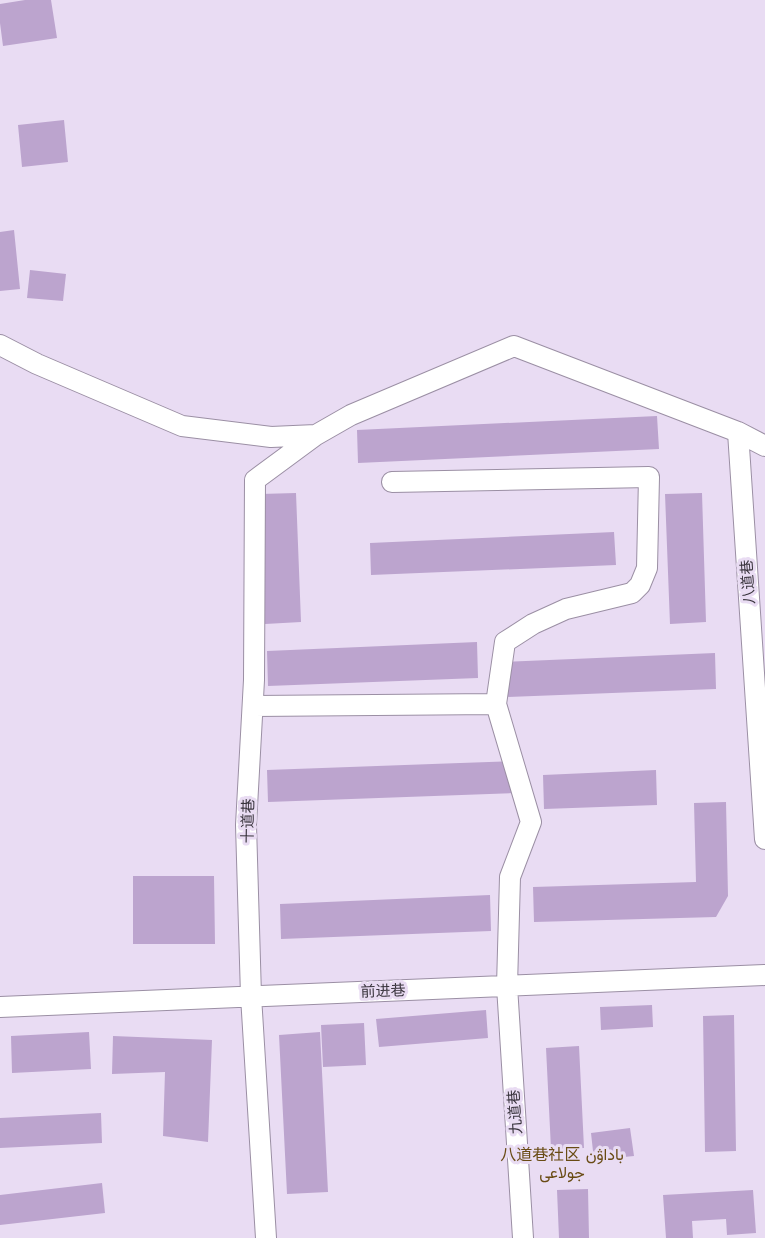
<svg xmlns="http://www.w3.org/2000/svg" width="765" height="1238" viewBox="0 0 765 1238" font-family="'Work Sans',Vazirmatn,'Noto Sans SC',sans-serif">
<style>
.building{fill:#bca4ce}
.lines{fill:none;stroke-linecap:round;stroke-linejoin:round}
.minor-casing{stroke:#9b8fa4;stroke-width:22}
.minor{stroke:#fff;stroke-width:20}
.labels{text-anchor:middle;stroke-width:6;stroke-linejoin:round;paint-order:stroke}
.street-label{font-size:15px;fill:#38333c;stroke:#e9dcf3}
.neighbourhood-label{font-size:16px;fill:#694b14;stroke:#e9dcf3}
</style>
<rect width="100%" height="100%" fill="#e9dcf3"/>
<path class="building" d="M25 0H51L57 38 3 46 0 23V4Z
M64 120 68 162 22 167 18 125Z
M14 230 20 289 0 291V232Z
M30 270 66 274 63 301 27 298Z
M657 416 659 449 358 463 357 430Z
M296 493 301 622 265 624 260 494Z
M702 493 706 622 670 624 665 494Z
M614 532 616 565 371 575 370 543Z
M477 642 478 678 268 686 267 651Z
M715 653 716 689 506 697 504 662Z
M515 761 516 793 268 802 267 770Z
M656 770 657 805 544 809 543 775Z
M726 802 728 896 716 917 534 922 533 887 696 882 694 803Z
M133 876H214L215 944H133Z
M490 895 491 931 281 939 280 904Z
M652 1005 653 1027 601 1030 600 1007Z
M486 1010 488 1038 379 1047 376 1019Z
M734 1015 736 1151 705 1152 703 1016Z
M364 1023 366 1065 323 1067 321 1025Z
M89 1032 91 1069 12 1073 11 1036Z
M320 1032 328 1192 287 1194 279 1035Z
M113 1036 212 1040 208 1142 163 1136 165 1072 112 1074Z
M579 1046 584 1148 551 1149 546 1048Z
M101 1113 102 1143 0 1148V1118Z
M630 1128 634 1156 594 1160 591 1133Z
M102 1183 105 1213 0 1225V1195Z
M588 1189 589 1238H559L557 1190Z
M753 1190 756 1233 727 1235 726 1219 692 1221 693 1238H666L663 1195Z"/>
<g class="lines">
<defs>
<path id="minor" d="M0 345 37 364 182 426 271 437 316 435 351 415 514 346 738 432 765 446
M738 432 765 839
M392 482 649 477 647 568 640 585 632 593 566 609 533 624 505 642 496 704 531 822 510 877 507 986 523 1238
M253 706 496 704
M0 1007 765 975
M266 1238 251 996 246 825 254 680 255 480 316 435"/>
</defs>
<use href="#minor" class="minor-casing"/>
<use href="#minor" class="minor"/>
</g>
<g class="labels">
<g class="street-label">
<text transform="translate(748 582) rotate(-94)" y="5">八道巷</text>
<text transform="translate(248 821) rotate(-89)" y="5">十道巷</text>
<text transform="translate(383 991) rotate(-2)" y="5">前进巷</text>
<text transform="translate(515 1112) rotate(-94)" y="5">九道巷</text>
</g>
<g class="neighbourhood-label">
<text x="562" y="1160">八道巷社区 باداۋن<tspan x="562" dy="18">جولاعى</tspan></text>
</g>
</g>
</svg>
